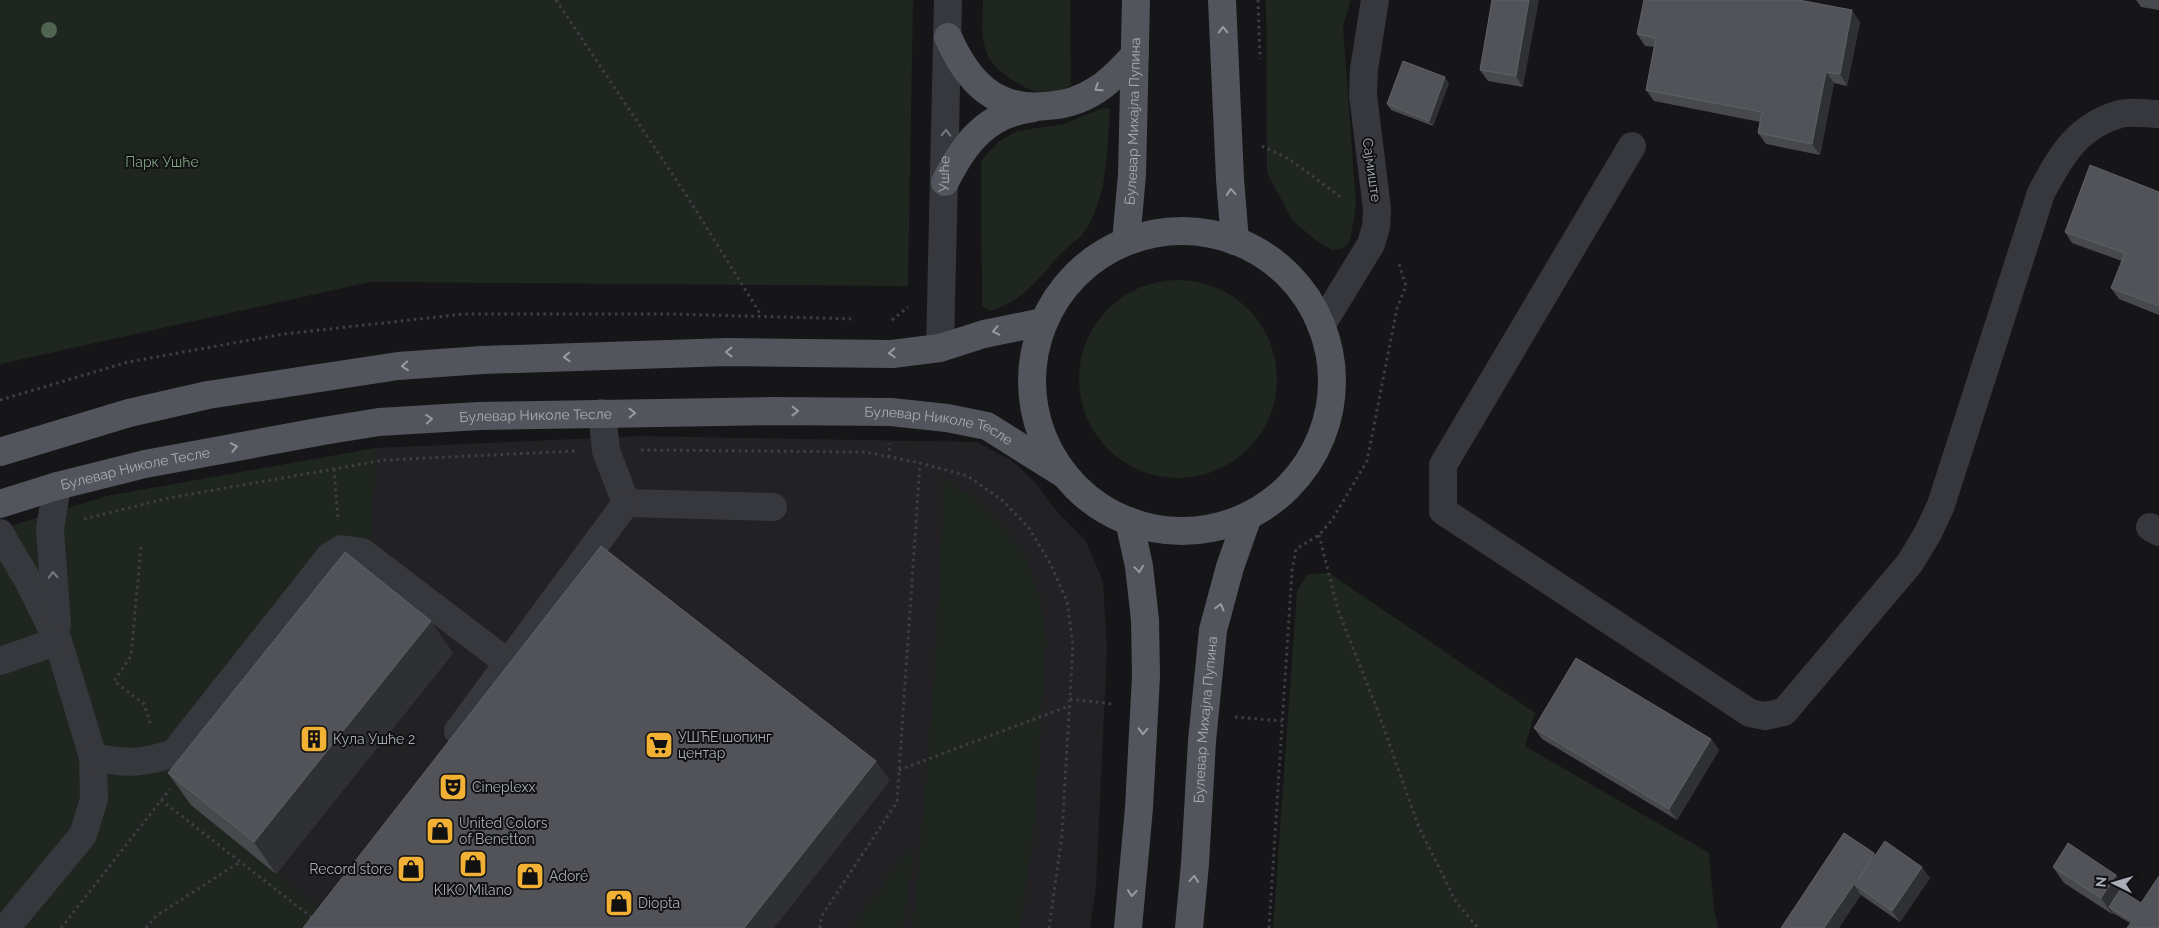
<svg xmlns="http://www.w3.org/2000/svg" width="2159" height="928" viewBox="0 0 2159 928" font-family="Raleway,sans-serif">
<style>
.built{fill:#222225}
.green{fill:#1e261f}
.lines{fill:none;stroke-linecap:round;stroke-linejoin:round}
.path{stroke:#3d3f44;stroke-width:3;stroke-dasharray:2.5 4;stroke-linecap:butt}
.minor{stroke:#37383d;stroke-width:28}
.major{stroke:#53555c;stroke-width:28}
.tree{fill:#506452}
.wall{fill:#47494d}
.shaded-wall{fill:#2f3033}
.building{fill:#525359;stroke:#5f6168}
.oneway{stroke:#979ba6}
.oneway2{stroke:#757881}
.labels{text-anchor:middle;stroke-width:4;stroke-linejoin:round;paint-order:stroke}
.street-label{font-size:14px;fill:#a8adb8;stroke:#111113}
.park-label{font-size:14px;fill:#7fa381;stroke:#111113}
.poi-label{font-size:14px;fill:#a8adb8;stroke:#111113;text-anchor:start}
</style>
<rect width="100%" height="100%" fill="#161618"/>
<path class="built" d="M642 436 977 442 1011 460 1034 481 1059 514 1086 541 1103 582 1107 649 1096 887 1090 928H0L107 496 376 448Z"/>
<path class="green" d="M0 0H913L908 286 370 282 0 364Z
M983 0H1070L1071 85C1066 88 1060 92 1054 93 1033 98 994 72 987 54 980 36 983 18 983 0Z
M1266 0H1351L1343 26 1356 206 1350 241 1344 248 1332 250 1317 241 1293 221 1267 173Z
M1103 108 1110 109C1107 149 1108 192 1087 228 1080 240 1064 248 1055 260 1038 281 1018 303 990 311L982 306 981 161 998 142 1017 131 1064 124Z
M1079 379a99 99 0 1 1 198 0a99 99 0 1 1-198 0Z
M376 448 368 584 191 805 337 923 333 928H0V529L107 496Z
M943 479 968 495 993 515 1022 551 1040 595 1046 640 1034 830 1020 928H913C926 779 941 628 943 479Z
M1329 573 1535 713 1525 746 1709 853 1714 909 1718 928H1273L1297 591 1308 574Z
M909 849 913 854 903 928H852Z"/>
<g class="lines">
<path class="path" d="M556 0 685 193 761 315
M1258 0 1260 59
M1262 146 1289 159 1342 198
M892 320 908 307
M0 400 128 362 284 334 464 314H672L855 319
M641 450 865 452 920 463 968 476 1002 500 1029 528 1051 565 1067 601 1073 645 1062 835 1049 928
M889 457 890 443
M334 469 338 518
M84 519 169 498 385 460 575 451
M1319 535 1338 610 1377 709 1418 825 1456 902 1478 928
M141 547 131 656 114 681 144 704 151 726
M1070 699 1112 704
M1235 717 1282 721
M899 770 1069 706
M161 800 315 920
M61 928 170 789
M146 928 156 916 240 862
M820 928 821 917 897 802 920 463
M1269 928 1292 571 1296 549 1319 535 1332 520 1367 461 1397 308 1406 286 1398 261"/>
<g class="minor">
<path d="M1632 146 1443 465V511L1750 713 1765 716 1784 712 1910 563 1928 533 1941 505 2041 193C2060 157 2077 126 2120 114 2132 111 2147 114 2159 114"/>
<path d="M1321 326 1371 244 1376 227 1377 209 1363 95 1364 69 1375 0"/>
<path id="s1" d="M940 348 948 0"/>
<path d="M602 413 606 451 626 503 773 507"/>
<path d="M2150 527 2159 532"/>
<path d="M0 533 30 584 58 641 93 757 94 799 83 835 6 928"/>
<path d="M57 625 50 529 57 486"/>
<path d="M0 661 58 641"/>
<path d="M458 731 626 503"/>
<path d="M93 757C128 764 141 764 174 753L330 556 341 549 362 552 508 663"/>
</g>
<g class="major">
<path d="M1222 0 1230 179 1235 241"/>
<path d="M948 37C968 82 995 111 1047 106 1064 105 1083 99 1098 89 1112 80 1123 67 1135 55"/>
<path d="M945 182C965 142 987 114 1033 108"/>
<circle cx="1182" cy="381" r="150"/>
<path id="s2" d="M1126 241 1132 175 1136 0"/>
<path d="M0 452 129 413 208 395 398 366 482 360 728 352 892 354 940 348 984 334 1043 322"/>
<path id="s3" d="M0 504 57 486 145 464 323 431 379 422 479 416 772 411 891 412 947 418 987 426 1065 475"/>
<path d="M1128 928 1139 808 1146 676 1145 620 1139 566 1129 521"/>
<path id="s4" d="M1189 928 1195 864 1202 741 1213 630 1230 567 1248 516"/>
</g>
</g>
<circle class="tree" cx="49" cy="30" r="8"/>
<path class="wall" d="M1492 0 1523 87 1488 81 1480 70Z
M2136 0H2159V10L2141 7Z
M1860 22 1847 86 1834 83 1820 155 1766 144 1758 133 1760 122 1654 101 1646 90 1654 47 1645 46 1637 34Z
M1449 83 1433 126 1391 110 1387 104Z
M2159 192V315L2119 299 2111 288 2122 261 2072 243 2065 232Z
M453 653 276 874 191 805 168 773Z
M1534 728 1711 739 1719 750 1677 820 1542 739Z
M1874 853 1875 855 1930 878 1900 922 1861 895 1781 928Z
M2053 867 2116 875 2128 891 2126 893 2141 903 2130 923 2113 913 2112 914 2064 883Z"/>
<path class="shaded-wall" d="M1529 0H1539L1523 87 1516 76Z
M1852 10 1860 22 1847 86 1840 74Z
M1826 72 1834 83 1820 155 1812 144Z
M1445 77 1449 83 1433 126 1429 121Z
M431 621 453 653 276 874 254 842Z
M1711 739 1719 750 1677 820 1669 809Z
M876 761 890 781 774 928H744Z
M1922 867 1930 878 1900 922 1892 911Z
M2116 875 2128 891 2115 910 2109 907 2113 913 2112 914 2101 898Z
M1854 884 1861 895 1839 928H1824Z"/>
<path class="building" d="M1492 0H1529L1516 76 1480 70Z
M1644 0H1799L1852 10 1840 74 1826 72 1812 144 1758 133 1762 112 1646 90 1656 38 1637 34Z
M1403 61 1445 77 1429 121 1387 104Z
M2090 165 2159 192V306L2111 288 2125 253 2065 232Z
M601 546 876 761 744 928H303Z
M345 552 431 621 254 842 168 773Z
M1576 658 1711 739 1669 809 1534 728Z
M1844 833 1874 853 1858 880 1885 841 1922 867 1892 911 1854 884 1824 928H1781Z
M2068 843 2116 875 2101 898 2053 867Z
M2159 876V928H2127L2132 921 2109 907 2120 890 2141 903Z"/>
<defs><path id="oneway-chevron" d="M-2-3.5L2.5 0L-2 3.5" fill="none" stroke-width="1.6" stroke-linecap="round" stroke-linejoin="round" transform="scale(1.25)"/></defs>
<g class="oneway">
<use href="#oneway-chevron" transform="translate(1223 30) rotate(-92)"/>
<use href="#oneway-chevron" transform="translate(1098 88) rotate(147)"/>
<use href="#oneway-chevron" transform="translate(1231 192) rotate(-95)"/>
<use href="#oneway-chevron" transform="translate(996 331) rotate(167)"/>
<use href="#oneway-chevron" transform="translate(729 352) rotate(180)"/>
<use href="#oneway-chevron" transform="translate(892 353) rotate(177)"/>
<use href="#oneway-chevron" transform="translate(567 357) rotate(178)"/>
<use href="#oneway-chevron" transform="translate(405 366) rotate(175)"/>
<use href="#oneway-chevron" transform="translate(795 411) rotate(1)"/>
<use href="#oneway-chevron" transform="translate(632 413) rotate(-1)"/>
<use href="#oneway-chevron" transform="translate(429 419) rotate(-4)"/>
<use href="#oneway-chevron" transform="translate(234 447) rotate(-11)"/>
<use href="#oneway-chevron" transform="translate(1139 569) rotate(82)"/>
<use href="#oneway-chevron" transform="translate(1220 607) rotate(-75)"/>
<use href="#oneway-chevron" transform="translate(1143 731) rotate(92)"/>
<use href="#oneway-chevron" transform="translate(1194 879) rotate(-85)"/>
<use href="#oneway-chevron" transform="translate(1132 893) rotate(96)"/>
</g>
<g class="oneway2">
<use href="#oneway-chevron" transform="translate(946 133) rotate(-89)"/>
<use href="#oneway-chevron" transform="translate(53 575) rotate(-93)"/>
</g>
<defs>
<symbol id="building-square" viewBox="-11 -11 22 22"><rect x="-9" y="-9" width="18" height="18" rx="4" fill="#f2b134" stroke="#111113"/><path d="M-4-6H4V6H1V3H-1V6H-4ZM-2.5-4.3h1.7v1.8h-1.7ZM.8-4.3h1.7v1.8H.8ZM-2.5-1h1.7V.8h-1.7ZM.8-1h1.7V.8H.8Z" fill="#111"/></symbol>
<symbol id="supermarket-square" viewBox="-11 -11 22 22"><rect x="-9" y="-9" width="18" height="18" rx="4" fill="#f2b134" stroke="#111113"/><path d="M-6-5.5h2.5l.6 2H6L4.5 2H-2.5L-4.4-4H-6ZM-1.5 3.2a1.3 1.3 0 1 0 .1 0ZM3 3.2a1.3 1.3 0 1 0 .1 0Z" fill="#111"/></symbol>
<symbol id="theatre-square" viewBox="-11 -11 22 22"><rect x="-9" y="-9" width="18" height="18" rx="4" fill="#f2b134" stroke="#111113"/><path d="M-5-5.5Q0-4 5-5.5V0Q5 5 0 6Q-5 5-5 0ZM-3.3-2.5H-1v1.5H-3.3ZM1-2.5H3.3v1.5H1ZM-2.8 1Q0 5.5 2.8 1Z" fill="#111"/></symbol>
<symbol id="shop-square" viewBox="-11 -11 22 22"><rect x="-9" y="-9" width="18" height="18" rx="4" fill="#f2b134" stroke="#111113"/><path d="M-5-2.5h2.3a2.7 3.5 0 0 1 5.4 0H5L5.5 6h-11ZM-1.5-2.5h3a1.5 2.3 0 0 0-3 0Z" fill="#111"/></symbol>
</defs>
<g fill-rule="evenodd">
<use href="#building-square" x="298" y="723" width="32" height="32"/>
<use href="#supermarket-square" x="643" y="729" width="32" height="32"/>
<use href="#theatre-square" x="437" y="771" width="32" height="32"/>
<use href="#shop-square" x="424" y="815" width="32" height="32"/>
<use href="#shop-square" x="457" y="848" width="32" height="32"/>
<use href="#shop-square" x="395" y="853" width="32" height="32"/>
<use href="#shop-square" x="514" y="860" width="32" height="32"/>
<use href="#shop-square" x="603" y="887" width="32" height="32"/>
</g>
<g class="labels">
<g class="street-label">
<text dy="5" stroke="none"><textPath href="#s2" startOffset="120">Булевар Михајла Пупина</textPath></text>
<text transform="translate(1372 170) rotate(82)" y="5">Сајмиште</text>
<text dy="5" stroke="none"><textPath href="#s1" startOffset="174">Ушће</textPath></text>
<text dy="5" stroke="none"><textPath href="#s3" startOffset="545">Булевар Николе Тесле</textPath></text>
<text dy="5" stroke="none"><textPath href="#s3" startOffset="950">Булевар Николе Тесле</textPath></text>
<text dy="5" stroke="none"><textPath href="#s3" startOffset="140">Булевар Николе Тесле</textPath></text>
<text dy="5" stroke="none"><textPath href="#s4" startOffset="209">Булевар Михајла Пупина</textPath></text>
</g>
<g class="park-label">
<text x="162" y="167">Парк Ушће</text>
</g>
<g class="poi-label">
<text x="678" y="742">УШЋЕ шопинг<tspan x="678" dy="16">центар</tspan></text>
<text x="333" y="744">Кула Ушће 2</text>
<text x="472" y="792">Cineplexx</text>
<text x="459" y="828">United Colors<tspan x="459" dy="16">of Benetton</tspan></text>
<text x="392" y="874" text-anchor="end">Record store</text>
<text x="549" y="881">Adoré</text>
<text x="473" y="895" text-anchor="middle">KIKO Milano</text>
<text x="638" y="908">Diopta</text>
</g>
</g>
<g transform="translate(2114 883) rotate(275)" stroke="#111113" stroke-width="4" paint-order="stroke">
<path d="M0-4L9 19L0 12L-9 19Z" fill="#a8adb8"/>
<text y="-8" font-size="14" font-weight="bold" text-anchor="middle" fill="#a8adb8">N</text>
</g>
</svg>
